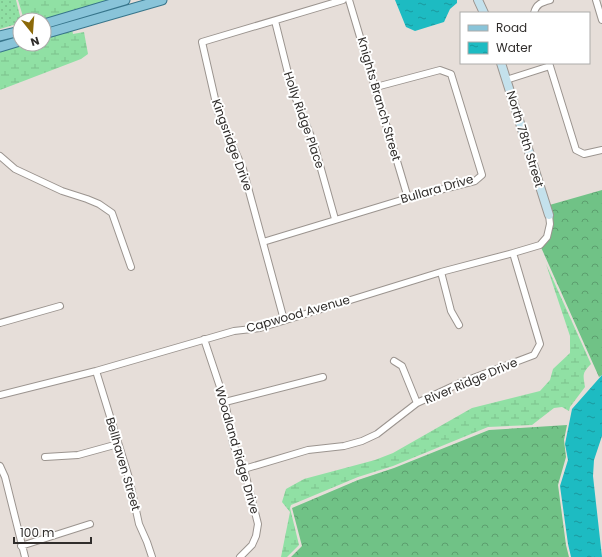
<svg xmlns="http://www.w3.org/2000/svg" width="602" height="557" viewBox="0 0 602 557" font-family="Poppins,sans-serif">
<style>
.grass{fill:url(#grass-dots)}
.forest{fill:url(#forest-crowns)}
.wetland{fill:url(#wetland-marsh)}
.water{fill:url(#water-ripples)}
.lines{fill:none;stroke-linecap:round;stroke-linejoin:round}
.street-casing{stroke:#9b948f;stroke-width:8}
.secondary-casing{stroke:#9b948f;stroke-width:10}
.primary-casing{stroke:#37758b;stroke-width:11}
.street{stroke:#fff;stroke-width:6}
.secondary{stroke:#c4e1ec;stroke-width:8}
.primary{stroke:#89c4d9;stroke-width:9}
.labels{text-anchor:middle;stroke-width:4;stroke-linejoin:round;paint-order:stroke}
.street-label{font-size:12px;fill:#302d2b;stroke:#fff}
</style>
<defs>
<pattern id="grass-dots" width="8" height="8" patternUnits="userSpaceOnUse"><rect width="8" height="8" fill="#90e0a4"/><path d="M2 2h.1M6 6h.1" fill="none" stroke="#7cc08d" stroke-width="1.8" stroke-linecap="round"/></pattern>
<pattern id="forest-crowns" width="20" height="18" patternUnits="userSpaceOnUse"><rect width="20" height="18" fill="#70c286"/><path d="M2 6a3 3 0 1 1 6 0M12 15a3 3 0 1 1 6 0" fill="none" stroke="#5c9e6e"/></pattern>
<pattern id="wetland-marsh" width="20" height="14" patternUnits="userSpaceOnUse"><rect width="20" height="14" fill="#90e0a4"/><path d="M1 5h8M5 5V1M11 12h8M15 12V8" fill="none" stroke="#7cc08d"/></pattern>
<pattern id="water-ripples" width="26" height="14" patternUnits="userSpaceOnUse"><rect width="26" height="14" fill="#1dbbc2"/><path d="M2 4q2-2 4 0t4 0M15 11q2-2 4 0t4 0" fill="none" stroke="#1a989e"/></pattern>
</defs>
<rect width="100%" height="100%" fill="#e6ded9"/>
<path class="grass" d="M0 0H16L21 20H20V23L0 29Z"/>
<path class="forest" d="M602 190V375L599 377 540 245 550 224 546 206Z
M567 425 564 440 566 457 558 485 566 545 569 557H291L302 546 292 508 358 480 394 468 489 430Z"/>
<path class="wetland" d="M18 0H115L44 20H24Z
M72 29 73 34 84 32 88 54 81 59 0 90V50L22 44H44V38Z
M546 264 591 364C582 373 583 375 585 387L570 407 569 411 562 407 554 408 532 425 488 427 393 466 358 477 291 505 290 508 299 545 287 557H281L290 512 282 502 286 489 304 479 375 460 393 453 472 408 540 391 550 380 553 369 570 353V336Z"/>
<path class="water" d="M395 0H457V3L450 9 444 22 415 31 406 27Z
M602 375V436L594 460 593 476 602 557H571L568 544 560 486 568 460 565 444 572 409Z"/>
<g class="lines">
<defs>
<path id="street" d="M349 0 408 198
M596 0 602 20
M534 13C536 4 542 2 550 0
M275 21 292 89 314 144 335 219
M549 63 576 150 584 154 602 150
M506 80 550 66
M0 156 15 169 62 191 87 199 99 204 112 213 131 267
M263 242 408 198 475 181 482 175 451 74 440 70 376 87
M441 272 451 311 459 325
M284 320 243 169 218 112 202 42 343 0
M0 323 60 306
M204 339 225 402 233 444 244 469 258 524 256 536 252 545 240 557
M394 361 402 366 417 403
M96 371 129 478 139 524 147 542 152 557
M0 395 96 371 234 331 260 328 441 272 513 253 540 245 547 237 550 224 549 215
M225 402 323 377
M45 457 78 455 118 444
M0 466 5 477 25 557
M244 469 308 450 344 446 362 441 377 434 417 403 460 383 534 355 540 344 513 253
M21 546 90 524"/>
<path id="secondary" d="M478 0 484 13
M501 63 549 215"/>
<path id="primary" d="M44 24 125 0
M44 34 162 0
M0 36 20 31
M0 47 20 41"/>
</defs>
<use href="#street" class="street-casing"/>
<use href="#secondary" class="secondary-casing"/>
<use href="#primary" class="primary-casing"/>
<use href="#street" class="street"/>
<use href="#secondary" class="secondary"/>
<use href="#primary" class="primary"/>
</g>
<g class="labels">
<g class="street-label">
<text transform="translate(379 99) rotate(74)" y="4">Knights Branch Street</text>
<text transform="translate(304 120) rotate(71)" y="4">Holly Ridge Place</text>
<text transform="translate(525 139) rotate(73)" y="4">North 78th Street</text>
<text transform="translate(232 145) rotate(70)" y="4">Kingsridge Drive</text>
<text transform="translate(437 189) rotate(-16)" y="4">Bullara Drive</text>
<text transform="translate(298 314) rotate(-16)" y="4">Capwood Avenue</text>
<text transform="translate(471 381) rotate(-23)" y="4">River Ridge Drive</text>
<text transform="translate(237 450) rotate(74)" y="4">Woodland Ridge Drive</text>
<text transform="translate(123 464) rotate(74)" y="4">Bellhaven Street</text>
</g>
</g>
<rect x="460" y="12" width="130" height="52" fill="#ffffff" stroke="#acabaa"/>
<rect x="468" y="25" width="20" height="6" fill="#89c4d9" stroke="#acabaa"/>
<text x="496" y="32" font-size="12" fill="#302d2b">Road</text>
<rect x="468" y="42" width="20" height="12" fill="url(#water-ripples)" stroke="#acabaa"/>
<text x="496" y="52" font-size="12" fill="#302d2b">Water</text>
<g transform="translate(32 32) rotate(163)"><circle r="19" fill="#ffffff" stroke="#acabaa"/>
<path d="M0-3L7 15L0 10L-7 15Z" fill="#8b6909"/>
<text y="-6" font-size="11" font-weight="bold" text-anchor="middle" fill="#302d2b">N</text>
</g>
<path d="M14 537v6h77v-6" fill="none" stroke="#302d2b" stroke-width="2"/>
<text x="20" y="537" font-size="12" fill="#302d2b" stroke="#ffffff" stroke-width="3" paint-order="stroke">100 m</text>
</svg>
